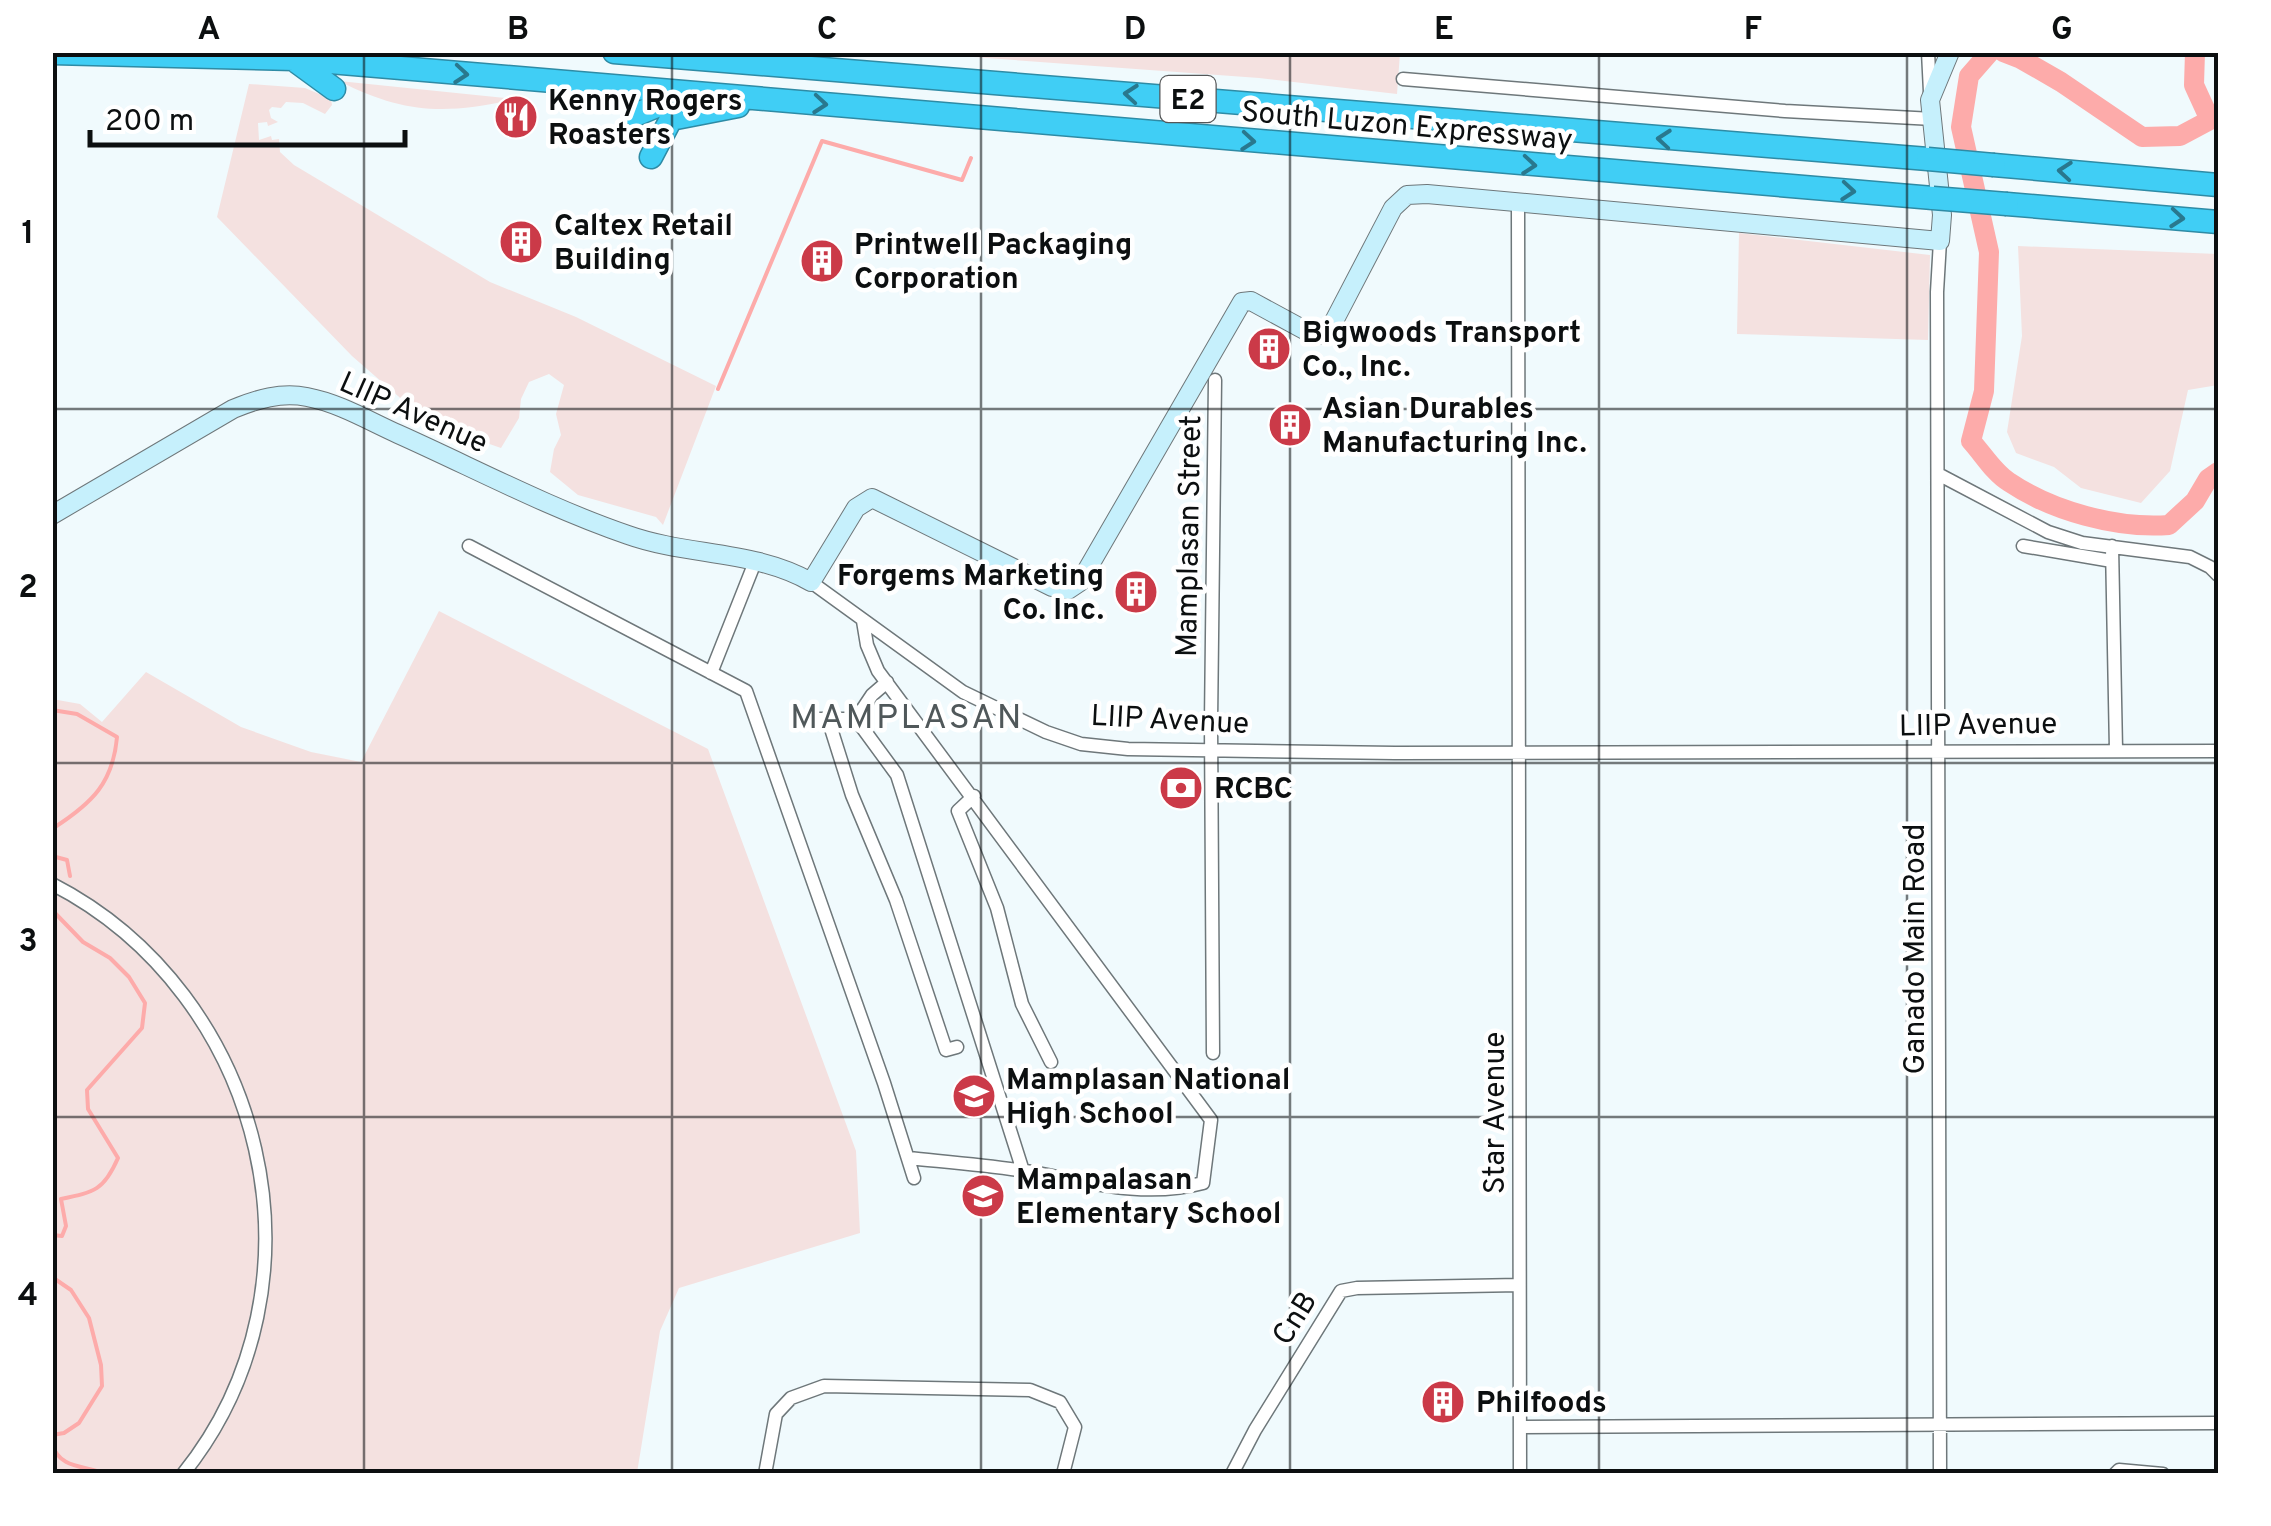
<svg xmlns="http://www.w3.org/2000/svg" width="2271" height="1526" viewBox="0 0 2271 1526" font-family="Overpass,sans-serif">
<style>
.green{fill:#f4e1e0}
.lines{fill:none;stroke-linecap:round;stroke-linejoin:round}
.stream{stroke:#fdabaa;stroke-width:4}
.river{stroke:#fdabaa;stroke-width:20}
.street-casing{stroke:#6e777a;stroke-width:15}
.secondary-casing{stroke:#6e777a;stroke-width:20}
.highway-casing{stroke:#2e8ba5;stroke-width:25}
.street{stroke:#fff;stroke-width:12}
.secondary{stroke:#c6f0fc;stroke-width:18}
.highway{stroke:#40cef5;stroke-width:22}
.highway-bridge-casing{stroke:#2e8ba5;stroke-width:25;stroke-linecap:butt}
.highway-bridge{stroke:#40cef5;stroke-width:22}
.oneway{stroke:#29788e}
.grid{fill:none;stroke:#0c0f10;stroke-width:2.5;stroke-opacity:0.55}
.labels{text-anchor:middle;stroke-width:9;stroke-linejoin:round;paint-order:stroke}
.shield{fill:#fff;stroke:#555758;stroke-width:2.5}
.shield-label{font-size:28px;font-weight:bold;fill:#0c0f10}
.poi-label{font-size:30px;font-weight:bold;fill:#0c0f10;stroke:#fff;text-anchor:start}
.street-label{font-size:30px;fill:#0c0f10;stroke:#fff}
.quarter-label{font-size:35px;letter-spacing:2.5px;fill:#50585a;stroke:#fff}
.neatline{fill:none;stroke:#0c0f10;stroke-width:4}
.grid-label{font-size:32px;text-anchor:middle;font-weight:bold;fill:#0c0f10}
</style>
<rect width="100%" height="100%" fill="#f0fafd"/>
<path class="green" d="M918 53H1400L1397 94 1259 78Z
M339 81 516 99C446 115 404 114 339 81Z
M249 84 305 88 331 99 332 105 325 114 303 103 286 102 281 108 272 107 269 110 271 118 278 122 268 126 267 122 258 123 259 140 271 136 272 140 279 139 280 152 294 165 490 282 576 317 716 386 663 525 656 517 578 495 550 472 554 449 561 435 556 414 564 385 549 374 529 382 521 399 519 418 501 448 429 423 352 356 217 217Z
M1739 233 1930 255 1928 340 1737 334Z
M2018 246 2218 254V385L2188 390 2170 471 2141 503 2081 488 2054 467 2016 453 2007 432 2022 336Z
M439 611 708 749 856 1151 860 1233 679 1288 660 1331 637 1473H53L52 699 80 704 102 722 146 672 241 727 311 752 361 762Z"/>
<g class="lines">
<path class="stream" d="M718 389 822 141 962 180 971 158
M52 710 77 714 117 737C113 783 92 803 55 827L52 832
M52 856 67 860 70 876
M52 1235 62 1236 66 1226 61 1199C95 1192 104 1190 118 1158L88 1109 87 1090 142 1028 145 1003 129 977 110 958 83 942 54 912
M52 1277 71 1290 89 1318 101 1365 102 1386 79 1423 64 1433 52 1435
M52 1444C60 1470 86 1465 106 1474"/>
<path class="river" d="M1990 52 1969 76 1961 127 1989 252 1984 391 1971 441C1983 454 1994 473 2009 482 2052 511 2117 529 2169 525L2195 501 2208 479 2218 472
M2003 52 2021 59 2061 82 2142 137 2180 136 2210 120 2194 85 2195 52"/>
<defs>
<path id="street" d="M1928 52 1930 92
M1403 79 1785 111 1933 119
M1518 204 1520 1474
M1940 241 1937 292 1940 1474
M1938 474 2048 532 2082 543 2190 557 2210 567 2218 575
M469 546 746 691 884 1083 914 1178
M2023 546 2112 561
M2112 546 2116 750
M811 582 963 692 1046 732 1081 744 1128 749 1395 753 2218 751
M863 621 867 645 878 671 1211 1120 1203 1183C1143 1199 1084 1181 1025 1171 986 1165 947 1162 908 1158
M711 673 755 562
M803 719H856
M828 719 852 795 896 900 946 1050 957 1047
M856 719 897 775 1023 1171
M856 719 872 695 887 682
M974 796 958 811 997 908 1022 1004 1051 1062
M52 884C266 994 336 1284 183 1474
M1213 1053 1211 723 1215 380
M1520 1427 2218 1423
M765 1474 776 1414 791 1398 824 1386 1030 1390 1060 1402 1075 1427 1063 1474
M1232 1474 1255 1430 1341 1291 1357 1288 1519 1285
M2115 1474 2119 1470 2163 1474"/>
<path id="secondary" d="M52 515 233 409C257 399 281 392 307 397 339 403 369 421 398 434 474 468 549 508 628 535 687 556 755 550 811 582L856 508 872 498 1052 587 1068 590 1080 582 1242 302 1251 301 1310 333 1324 335 1332 325 1393 208 1407 195 1427 194 1940 241 1942 215 1930 100 1950 52"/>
<path id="highway" d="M614 52 1928 159
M52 53 294 59 1933 198
M297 62 334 89
M635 115 678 97
M651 157 671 119 738 106
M1994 165 2218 185
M2007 204 2218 222"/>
</defs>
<use href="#street" class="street-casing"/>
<use href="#secondary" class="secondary-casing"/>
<use href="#highway" class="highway-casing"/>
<use href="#street" class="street"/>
<use href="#secondary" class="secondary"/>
<use href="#highway" class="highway"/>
<defs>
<path id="highway-bridge" d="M1928 159 1994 165
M1933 198 2007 204"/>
</defs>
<use href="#highway-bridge" class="highway-bridge-casing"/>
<use href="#highway-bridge" class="highway-bridge"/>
</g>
<defs><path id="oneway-chevron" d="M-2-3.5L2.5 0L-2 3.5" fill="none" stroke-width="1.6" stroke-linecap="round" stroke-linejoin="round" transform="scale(2.5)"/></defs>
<g class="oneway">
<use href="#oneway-chevron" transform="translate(461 74) rotate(5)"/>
<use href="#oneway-chevron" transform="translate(1131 94) rotate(-175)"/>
<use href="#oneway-chevron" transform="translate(820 104) rotate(5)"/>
<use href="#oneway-chevron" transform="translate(1664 139) rotate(-175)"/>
<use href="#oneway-chevron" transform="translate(1248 141) rotate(5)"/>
<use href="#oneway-chevron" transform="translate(1529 165) rotate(5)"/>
<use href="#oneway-chevron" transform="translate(2065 171) rotate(-175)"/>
<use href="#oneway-chevron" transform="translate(1848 191) rotate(5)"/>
<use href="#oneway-chevron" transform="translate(2177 218) rotate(5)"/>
</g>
<path class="grid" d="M364 52V1474M672 52V1474M981 52V1474M1290 52V1474M1599 52V1474M1907 52V1474M52 409H2218M52 763H2218M52 1117H2218"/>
<defs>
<symbol id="restaurant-disc" viewBox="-11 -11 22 22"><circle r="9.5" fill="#cb3a48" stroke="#fff"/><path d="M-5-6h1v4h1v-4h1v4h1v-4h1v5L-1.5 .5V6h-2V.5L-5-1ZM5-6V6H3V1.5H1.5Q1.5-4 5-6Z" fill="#fff"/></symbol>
<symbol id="building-disc" viewBox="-11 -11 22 22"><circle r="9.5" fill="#cb3a48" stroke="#fff"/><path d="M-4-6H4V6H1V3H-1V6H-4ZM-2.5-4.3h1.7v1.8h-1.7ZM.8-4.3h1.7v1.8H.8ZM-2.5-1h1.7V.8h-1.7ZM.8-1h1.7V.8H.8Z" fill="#fff"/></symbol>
<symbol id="bank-disc" viewBox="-11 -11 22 22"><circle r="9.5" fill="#cb3a48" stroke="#fff"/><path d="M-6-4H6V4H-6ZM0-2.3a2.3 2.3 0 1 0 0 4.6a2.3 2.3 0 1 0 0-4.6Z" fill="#fff"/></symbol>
<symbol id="school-disc" viewBox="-11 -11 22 22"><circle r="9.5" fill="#cb3a48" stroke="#fff"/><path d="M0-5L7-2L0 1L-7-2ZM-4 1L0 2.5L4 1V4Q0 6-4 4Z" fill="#fff"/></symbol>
</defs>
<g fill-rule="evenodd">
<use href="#restaurant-disc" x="491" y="92" width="50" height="50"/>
<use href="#building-disc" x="496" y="217" width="50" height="50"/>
<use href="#building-disc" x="797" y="236" width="50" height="50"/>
<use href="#building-disc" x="1244" y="324" width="50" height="50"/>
<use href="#building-disc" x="1265" y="400" width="50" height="50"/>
<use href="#building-disc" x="1111" y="567" width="50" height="50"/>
<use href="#bank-disc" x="1156" y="763" width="50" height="50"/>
<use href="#school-disc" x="949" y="1071" width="50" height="50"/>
<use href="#school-disc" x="958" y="1171" width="50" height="50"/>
<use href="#building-disc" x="1418" y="1377" width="50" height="50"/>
</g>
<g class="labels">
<rect class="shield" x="1160.5" y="76" width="55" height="46" rx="8"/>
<g class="shield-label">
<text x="1188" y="109">E2</text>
</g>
<g class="poi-label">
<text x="548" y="110">Kenny Rogers<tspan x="548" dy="34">Roasters</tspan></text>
<text x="554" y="235">Caltex Retail<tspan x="554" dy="34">Building</tspan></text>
<text x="854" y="254">Printwell Packaging<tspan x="854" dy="34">Corporation</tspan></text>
<text x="1302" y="342">Bigwoods Transport<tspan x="1302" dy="34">Co., Inc.</tspan></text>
<text x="1322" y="418">Asian Durables<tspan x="1322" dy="34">Manufacturing Inc.</tspan></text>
<text x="1104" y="585" text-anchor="end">Forgems Marketing<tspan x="1104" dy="34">Co. Inc.</tspan></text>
<text x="1214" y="798">RCBC</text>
<text x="1006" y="1089">Mamplasan National<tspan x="1006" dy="34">High School</tspan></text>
<text x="1016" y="1189">Mampalasan<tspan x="1016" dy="34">Elementary School</tspan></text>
<text x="1476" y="1412">Philfoods</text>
</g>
<g class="street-label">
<text transform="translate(1407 125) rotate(5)" y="10">South Luzon Expressway</text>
<text transform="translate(414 412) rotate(24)" y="10">LIIP Avenue</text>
<text transform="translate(1188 536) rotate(-89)" y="10">Mamplasan Street</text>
<text transform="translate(1170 719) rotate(3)" y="10">LIIP Avenue</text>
<text transform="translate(1978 724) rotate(-1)" y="10">LIIP Avenue</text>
<text transform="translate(1914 949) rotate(-90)" y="10">Ganado Main Road</text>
<text transform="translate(1494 1113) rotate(-90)" y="10">Star Avenue</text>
<text transform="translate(1294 1318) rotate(-58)" y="10">CnB</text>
</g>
<g class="quarter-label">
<text x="907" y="728">MAMPLASAN</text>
</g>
</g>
<rect width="2271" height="1526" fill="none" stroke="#ffffff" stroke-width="110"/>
<path d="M90 130v15h315v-15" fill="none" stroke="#0c0f10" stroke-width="5"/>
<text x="105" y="130" font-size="30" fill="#0c0f10" stroke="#ffffff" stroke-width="8" paint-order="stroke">200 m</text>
<rect x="55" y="55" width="2161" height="1416" class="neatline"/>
<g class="grid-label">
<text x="209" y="39">A</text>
<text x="518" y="39">B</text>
<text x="827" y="39">C</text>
<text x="1135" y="39">D</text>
<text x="1444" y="39">E</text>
<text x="1753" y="39">F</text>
<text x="2062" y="39">G</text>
<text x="28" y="243">1</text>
<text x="28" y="597">2</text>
<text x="28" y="951">3</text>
<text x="28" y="1305">4</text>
</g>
</svg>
